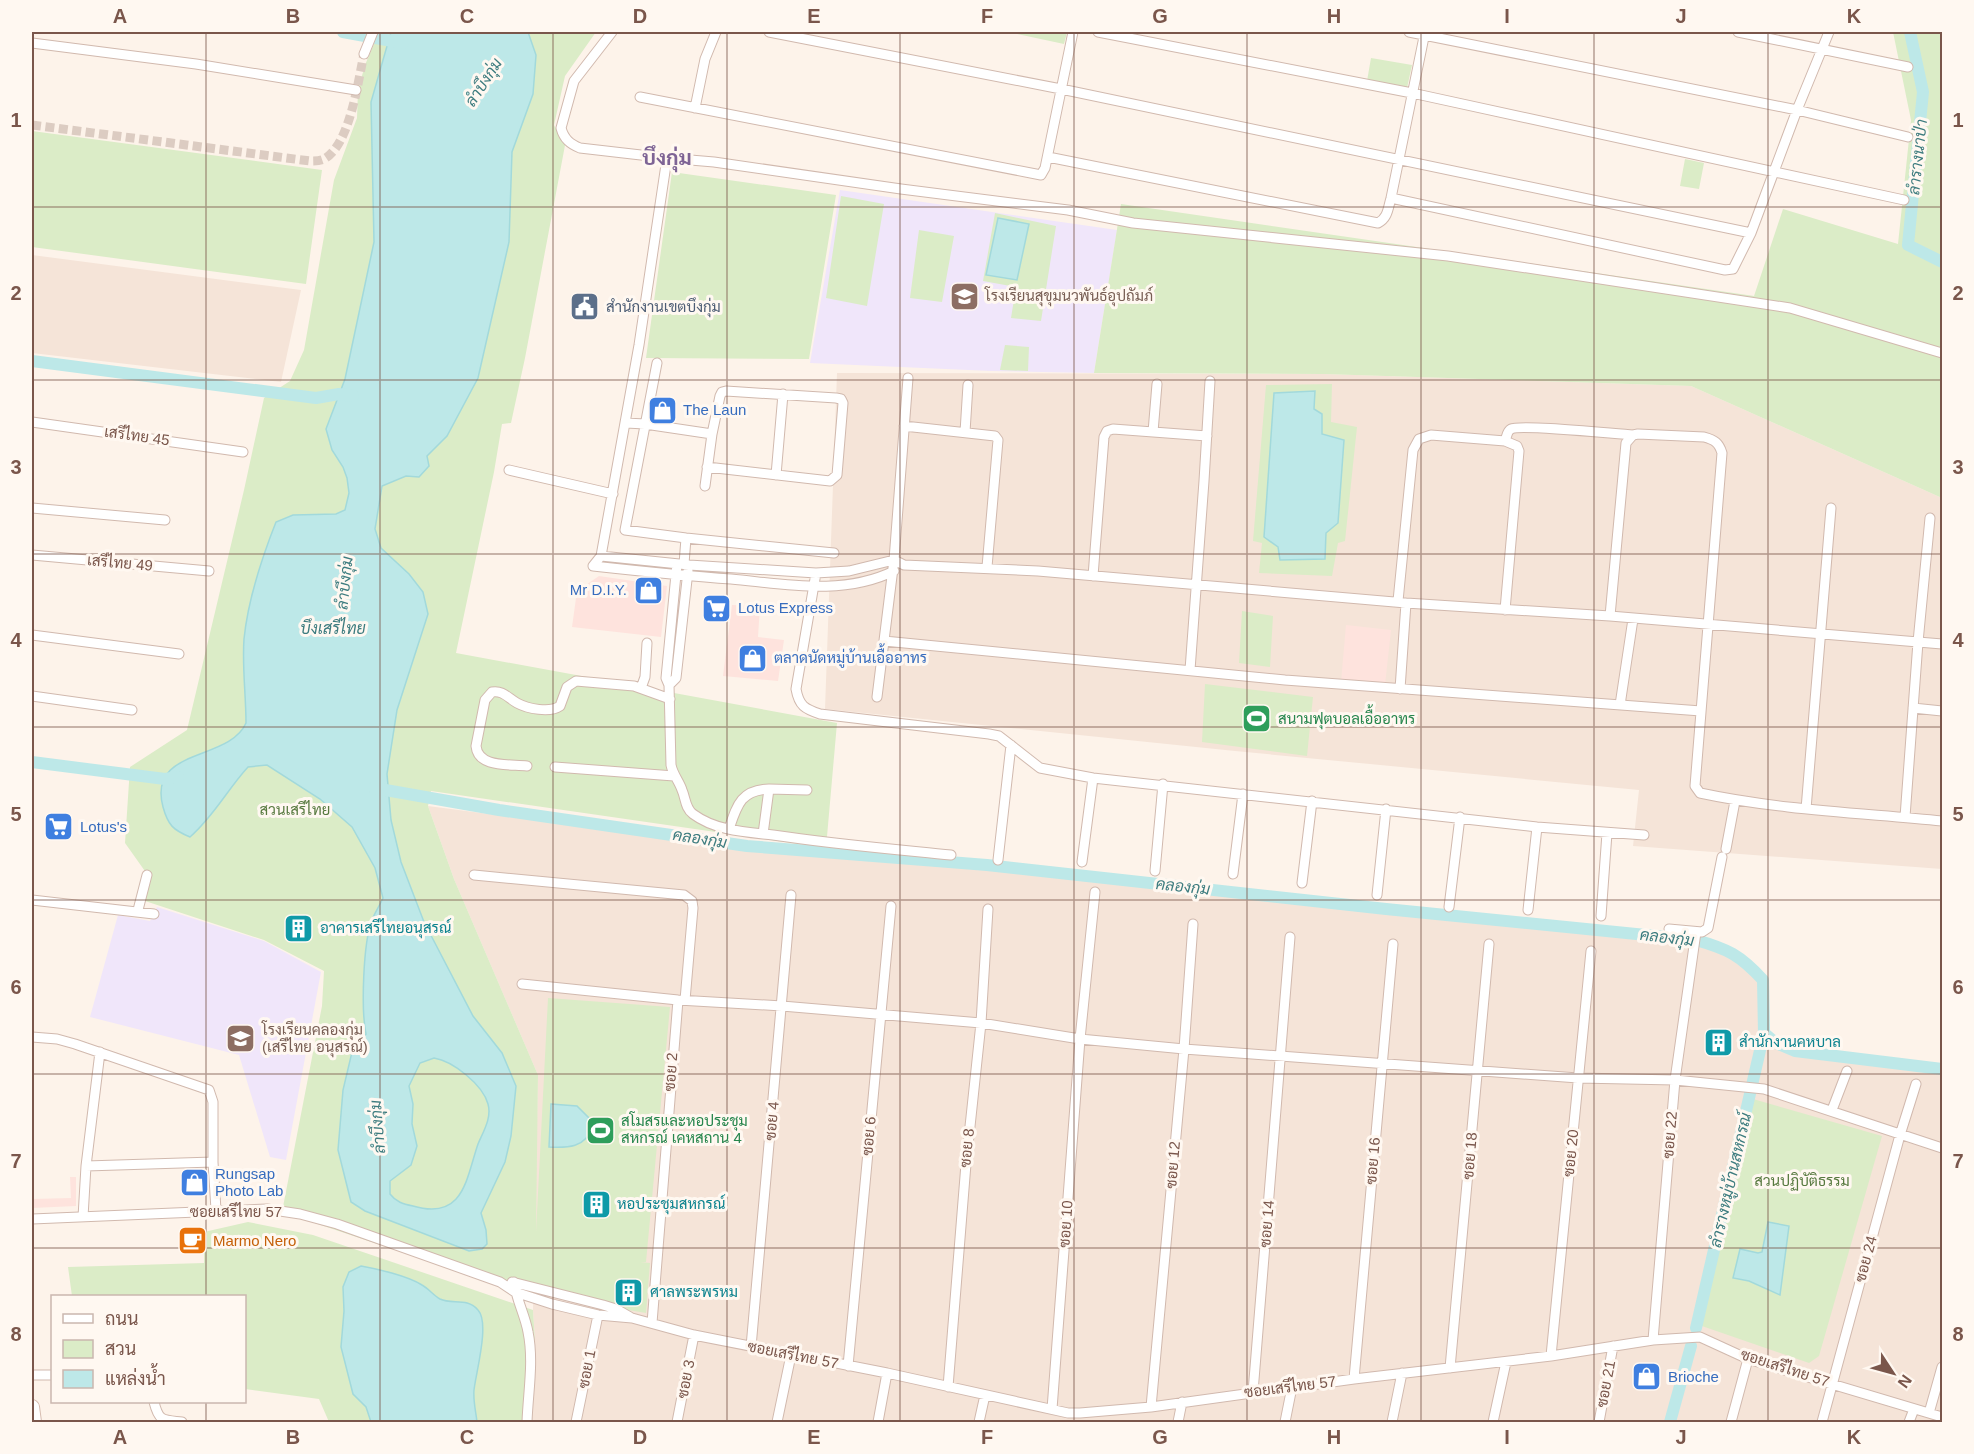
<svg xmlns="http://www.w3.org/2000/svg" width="1974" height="1454" viewBox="0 0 1974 1454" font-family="Arial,Sarabun,sans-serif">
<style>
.residential{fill:#f5e4d8}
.commercial{fill:#fee3dd}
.education{fill:#f0e6fa}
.green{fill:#dbecc7}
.water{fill:#bde8e8;stroke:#a2d9db;stroke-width:1.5;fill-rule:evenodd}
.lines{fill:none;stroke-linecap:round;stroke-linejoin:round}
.canal{stroke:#bde8e8;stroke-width:12}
.street-tunnel{stroke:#dcccc2;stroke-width:9;stroke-dasharray:9 4.5;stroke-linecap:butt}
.street-casing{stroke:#d1b9ae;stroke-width:11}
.secondary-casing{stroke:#d6bbae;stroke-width:16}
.street{stroke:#fff;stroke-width:9}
.secondary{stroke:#fff;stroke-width:14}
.grid{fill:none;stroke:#7a564b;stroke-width:1.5;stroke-opacity:0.55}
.labels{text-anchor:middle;stroke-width:6;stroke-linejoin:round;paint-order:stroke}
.education-label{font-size:15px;fill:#785e54;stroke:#fff8f1;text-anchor:start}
.service-label{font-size:15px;fill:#4e5e75;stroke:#fff8f1;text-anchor:start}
.shop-label{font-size:15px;fill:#366cbe;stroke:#fff8f1;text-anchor:start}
.street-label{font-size:15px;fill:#7a564b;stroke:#fff8f1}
.leisure-label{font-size:15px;fill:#27864d;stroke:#fff8f1;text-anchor:start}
.park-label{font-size:15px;fill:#587a40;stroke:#fff8f1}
.culture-label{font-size:15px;fill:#0d838f;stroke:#fff8f1;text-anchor:start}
.food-label{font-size:15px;fill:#c56008;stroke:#fff8f1;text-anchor:start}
.water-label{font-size:16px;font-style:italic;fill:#3d7c7f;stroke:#fff8f1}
.district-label{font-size:21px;font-weight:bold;fill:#7e6495;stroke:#fff8f1}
.neatline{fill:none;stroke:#7a564b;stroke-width:2}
.grid-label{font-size:20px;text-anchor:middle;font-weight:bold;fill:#7a564b}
</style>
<rect width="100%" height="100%" fill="#fdf3ea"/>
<path class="residential" d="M32 255 301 290 281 382 32 353Z
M837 373 1323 374 1691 386 1942 498V869L1633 846 1639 790 1235 751 825 709Z
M428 806 644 834 1677 941 1713 950 1743 963 1759 982 1761 1025 1779 1044 1942 1071V1422H530L535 1342 533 1310 538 1075 454 879Z"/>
<path class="commercial" d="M599 576 667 586 661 637 572 627 577 591Z
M732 605 760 606 758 637 784 640 778 681 723 676Z
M1346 625 1391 630 1385 685 1341 682Z
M70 1177H76V1206L32 1208V1199L71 1198Z"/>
<path class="education" d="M840 190 1117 230 1094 373 991 371 810 363Z
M157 907 264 941 321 972 286 1160 270 1157 239 1055 90 1017 118 915 150 921Z"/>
<path class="green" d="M379 32H596L565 76 554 125 559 135 566 140 525 358 511 423 502 424 494 472 456 653 837 723 826 848 431 791 428 806 454 879 538 1075 536 1232 548 998 670 1007 646 1262H641L650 1263 646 1313 574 1301 437 1264 282 1212 322 1006 324 971 264 940 142 900 147 874 125 843 130 767 187 730 244 490 264 398 290 381 304 350 334 180 357 118 358 90 365 65Z
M1008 32H1067L1064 44Z
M1893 32H1942V498L1691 386 1323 374 1094 373 1121 204 1754 296 1783 209 1898 244 1911 120Z
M1371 58 1412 65 1407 88 1367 81Z
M32 131 322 170 306 284 32 247Z
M1685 159 1704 163 1699 189 1680 186Z
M672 172 836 195 809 359 646 358Z
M841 196 884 204 867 306 826 298Z
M995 213 1056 226 1041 321 1011 318 1016 287 983 281Z
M919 230 954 236 942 302 910 298Z
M1005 345 1029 347 1028 371 1000 370Z
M1332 384 1331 422 1357 427 1345 541 1338 543 1332 576 1259 573 1262 543 1253 541 1266 385Z
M1242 611 1273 616 1270 667 1239 663Z
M1205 684 1313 697 1307 756 1202 742Z
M1753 1099 1882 1136 1819 1356 1809 1363 1699 1325 1733 1193Z
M248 1222 313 1235 533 1310 535 1342 530 1422H329L319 1399 245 1389 244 1296H72L68 1267 204 1263V1232Z"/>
<path class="water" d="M391 32H528L536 55 533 94 512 152 509 242 478 378 447 436 427 456 429 466 419 477 406 476 382 486 375 529 381 548 409 574 423 592 428 614 397 710 387 774 391 820 401 862 424 922 473 1016 502 1053 516 1086 511 1136 505 1162 481 1213 486 1230 487 1244 482 1249 469 1251 365 1211 351 1202 338 1150 343 1090 352 1052 366 1034C361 1010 363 943 372 920 375 912 380 905 383 898L375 868 352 827 320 799 267 765 248 767C227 790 214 816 190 837 173 830 168 825 163 807 147 747 229 762 246 723 246 695 242 667 244 639 248 599 261 560 276 522L293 515 336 514 345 510 349 493 347 478 343 467 332 450 326 429 345 379 374 242 371 102ZM434 1058C453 1061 483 1085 488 1104 492 1118 483 1132 478 1144 466 1179 464 1221 413 1206 403 1204 396 1202 390 1194V1181L411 1165 417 1146 412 1124 413 1104 409 1086 420 1063Z
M998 218 1029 224 1017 280 986 275Z
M1315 391 1314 409 1322 414V434L1344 440 1338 523 1326 533 1325 559 1280 560 1278 547 1264 537 1274 393Z
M551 1104 577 1106 589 1118 592 1127C586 1148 567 1148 549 1147Z
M1768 1222 1789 1226 1780 1295 1749 1281 1733 1278 1740 1249 1758 1253 1762 1252Z
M361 1266C378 1269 408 1276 422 1285 429 1289 433 1295 440 1299 452 1305 467 1297 478 1310 490 1323 476 1372 474 1390 473 1401 476 1412 477 1422H371L366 1407 353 1394 341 1347 344 1311 343 1287 349 1272Z"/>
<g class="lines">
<path class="canal" d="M343 32 403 43
M1910 32 1923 92 1908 245 1942 262
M32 361 316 398 339 394 353 396
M32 762 165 779 178 777
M374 788 499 810 747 846 987 865 1386 909 1696 940C1728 949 1740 955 1763 980L1764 1033 1776 1043 1795 1051 1942 1069
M1696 1328 1764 1033
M1670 1422 1691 1346"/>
<path class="street-tunnel" d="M32 125 310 161C315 161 320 161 324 159 350 145 358 81 364 54"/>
<defs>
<path id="street" d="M769 32 1061 89 1751 233
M1098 32 1412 93 1904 200
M1409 32 1797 110 1908 137
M1738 32 1908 67
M32 43 196 64 356 90
M364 54 373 32
M640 97 1041 175 1045 168 1073 32
M695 108 705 59 716 32
M1048 157 1378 223C1388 218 1388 208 1391 198L1425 32
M667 158 714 162 901 189 1068 210 1133 223 1448 256 1790 308 1942 353
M1391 198 1725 270 1733 269 1751 233 1797 110 1829 32
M657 363 625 530 686 538 834 553
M32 422 243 452
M626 423 645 424 712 434 720 396 722 392 726 391 836 398 841 399 843 403 837 475 830 481 707 467
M904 426 995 436 998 440 987 567
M965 432 968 385
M1153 432 1157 384
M1505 441C1507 436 1507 431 1511 429 1521 424 1615 434 1633 435L1638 434 1704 437C1715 440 1719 443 1722 453L1695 786 1700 793C1779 810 1862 813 1942 821
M509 470 613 494
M776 475 783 394
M705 486 712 434
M32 508 165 520
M32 555 209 571
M601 556 689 565 816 573 849 571 894 560 904 565 1038 571 1406 603 1610 616 1942 644
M677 564 666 678 669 685 671 765C673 775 679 781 682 790 686 799 685 808 693 814 716 831 746 832 773 835 832 844 891 849 951 855
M684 564 686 538
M593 566 601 556 639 345 667 158 580 148C570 144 564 139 561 128L574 81 612 32
M593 566C639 571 685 576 731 579 785 584 843 596 894 571
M816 573 796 689C799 706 805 709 820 714L989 734 999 736 1040 768 1093 778 1537 827 1644 835
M1093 576 1104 437 1107 431 1113 429 1207 436
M1398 601 1413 450 1419 439 1431 435 1505 441 1517 446 1519 451 1505 610
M1610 616 1626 443 1633 435
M32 635 179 654
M884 641 1285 680 1701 711
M1190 670 1204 481 1210 381
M669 685 676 678 688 571
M641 688 645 677 647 643
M1400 689 1406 603
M32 696 132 710
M877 697 894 560 908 378
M1620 705 1633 619
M1913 708 1942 711
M527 766C509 764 478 768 476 746L485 700 492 692C503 690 508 698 517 703 528 709 550 713 560 706L567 687 576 681 634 686 670 699
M555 767 674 776
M1806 809 1831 508
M1905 817 1918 642 1930 518
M729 829C737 805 741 790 769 789
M763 834 769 789 807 790
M1726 849 1735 801
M998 860 1011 745
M1082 862 1093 778
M1155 871 1163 784
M1233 874 1243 794
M474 875 684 895 692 901 693 908 685 1000
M1302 883 1312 801
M1377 895 1386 809
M32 900 154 914
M1449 907 1460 817
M138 910 147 875
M1528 910 1537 827
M1601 916 1607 833
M1669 929 1702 932 1708 928 1722 857
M522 984 678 1000 782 1006 981 1023 1080 1039 1184 1049 1578 1078 1675 1080 1764 1089 1942 1148
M32 1037 57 1039 75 1044 209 1090 213 1102V1162L216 1210
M1832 1110 1847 1071
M86 1166 213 1162
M83 1217 86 1166 100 1052
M32 1219 267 1209 300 1214 337 1224 500 1282 515 1292 552 1304 598 1315 632 1318 694 1335 887 1373 1068 1413H1080L1151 1407 1354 1379 1551 1356 1653 1340 1700 1337 1748 1359 1942 1417
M512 1282 603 1305 616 1309 630 1317
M514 1282C516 1299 525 1315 528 1332 534 1361 528 1393 527 1422
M652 1323 678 1000
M1653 1340 1675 1080 1696 932
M751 1347 791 895
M1551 1356 1591 951
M848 1366 891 906
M1450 1368 1489 944
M32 1375H52
M1354 1379 1393 944
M948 1387 966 1164 981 1023 988 909
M1253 1392 1290 937
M154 1402C159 1422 163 1420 182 1422
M1151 1407 1184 1049 1193 924
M1052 1409 1080 1039 1095 892
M1929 1413 1942 1367
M576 1422 598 1315
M677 1422 694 1335
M777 1422 791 1355
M878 1422 887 1373
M979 1422 985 1395
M1178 1422 1182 1402
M1285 1422 1292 1387
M1392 1422 1402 1373
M1493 1422 1506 1362
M1599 1422 1613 1346
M1731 1422 1748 1359
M1822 1422 1900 1135 1916 1084
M1909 1422 1914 1409"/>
<path id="secondary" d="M32 1407 34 1422"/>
</defs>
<use href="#street" class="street-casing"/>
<use href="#secondary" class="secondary-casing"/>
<use href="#street" class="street"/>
<use href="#secondary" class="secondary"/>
</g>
<path class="grid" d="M206 32V1296M380 32V1422M553 32V1422M727 32V1422M900 32V1422M1074 32V1422M1247 32V1422M1421 32V1422M1594 32V1422M1768 32V1422M32 207H1942M32 380H1942M32 554H1942M32 727H1942M32 900H1942M32 1074H1942M32 1248H1942M206 1402V1422"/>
<defs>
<symbol id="school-square" viewBox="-11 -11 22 22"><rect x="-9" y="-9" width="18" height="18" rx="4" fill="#8d6e63" stroke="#fff8f1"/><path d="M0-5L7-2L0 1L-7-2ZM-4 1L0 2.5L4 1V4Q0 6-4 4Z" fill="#fff"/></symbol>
<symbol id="civic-square" viewBox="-11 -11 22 22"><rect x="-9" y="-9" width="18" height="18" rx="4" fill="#5c6f8a" stroke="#fff8f1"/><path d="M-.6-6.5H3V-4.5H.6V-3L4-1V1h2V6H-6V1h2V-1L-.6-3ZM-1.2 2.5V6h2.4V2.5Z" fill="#fff"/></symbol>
<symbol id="shop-square" viewBox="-11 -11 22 22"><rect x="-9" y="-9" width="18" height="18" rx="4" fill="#3f7fe0" stroke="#fff8f1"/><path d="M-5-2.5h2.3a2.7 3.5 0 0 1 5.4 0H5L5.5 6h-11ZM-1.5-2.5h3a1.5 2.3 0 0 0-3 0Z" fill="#fff"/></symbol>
<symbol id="supermarket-square" viewBox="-11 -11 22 22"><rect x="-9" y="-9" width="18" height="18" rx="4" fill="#3f7fe0" stroke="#fff8f1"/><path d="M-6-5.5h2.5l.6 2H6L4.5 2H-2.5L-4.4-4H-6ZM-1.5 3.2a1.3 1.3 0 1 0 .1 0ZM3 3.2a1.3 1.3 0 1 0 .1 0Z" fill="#fff"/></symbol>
<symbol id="stadium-square" viewBox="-11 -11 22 22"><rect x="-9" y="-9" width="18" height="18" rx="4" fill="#2e9e5b" stroke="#fff8f1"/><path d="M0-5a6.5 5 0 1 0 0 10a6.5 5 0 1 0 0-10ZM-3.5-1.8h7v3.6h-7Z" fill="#fff"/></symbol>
<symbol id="building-square" viewBox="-11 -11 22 22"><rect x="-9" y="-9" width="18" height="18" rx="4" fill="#0f9aa8" stroke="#fff8f1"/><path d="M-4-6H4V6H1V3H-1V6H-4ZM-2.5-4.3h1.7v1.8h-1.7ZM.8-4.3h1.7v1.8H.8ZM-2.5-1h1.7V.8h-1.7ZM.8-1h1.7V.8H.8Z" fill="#fff"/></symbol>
<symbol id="cafe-square" viewBox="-11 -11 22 22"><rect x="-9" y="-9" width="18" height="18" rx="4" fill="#e8710a" stroke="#fff8f1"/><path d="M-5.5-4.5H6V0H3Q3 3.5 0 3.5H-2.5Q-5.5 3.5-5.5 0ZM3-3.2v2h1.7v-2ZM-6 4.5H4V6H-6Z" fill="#fff"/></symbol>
</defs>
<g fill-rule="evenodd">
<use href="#school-square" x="948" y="280" width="33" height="33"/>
<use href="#civic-square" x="568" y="290" width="33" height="33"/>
<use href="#shop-square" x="646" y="394" width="33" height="33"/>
<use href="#shop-square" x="632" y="574" width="33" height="33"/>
<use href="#supermarket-square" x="700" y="592" width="33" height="33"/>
<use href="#shop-square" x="736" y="642" width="33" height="33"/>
<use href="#stadium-square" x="1240" y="702" width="33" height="33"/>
<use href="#supermarket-square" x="42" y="810" width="33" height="33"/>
<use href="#building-square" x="282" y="912" width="33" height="33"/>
<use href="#school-square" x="224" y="1022" width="33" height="33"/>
<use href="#building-square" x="1702" y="1026" width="33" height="33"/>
<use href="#stadium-square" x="584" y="1114" width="33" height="33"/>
<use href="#shop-square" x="178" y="1166" width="33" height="33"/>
<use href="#building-square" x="580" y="1188" width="33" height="33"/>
<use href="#cafe-square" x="176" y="1224" width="33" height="33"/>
<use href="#building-square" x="612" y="1276" width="33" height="33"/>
<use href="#shop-square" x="1630" y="1360" width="33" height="33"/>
</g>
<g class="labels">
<g class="education-label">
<text x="985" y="301">โรงเรียนสุขุมนวพันธ์อุปถัมภ์</text>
<text x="262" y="1035">โรงเรียนคลองกุ่ม<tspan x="262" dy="17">(เสรีไทย อนุสรณ์)</tspan></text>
</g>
<g class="service-label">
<text x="606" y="312">สำนักงานเขตบึงกุ่ม</text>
</g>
<g class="shop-label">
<text x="683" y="415">The Laun</text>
<text x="627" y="595" text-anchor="end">Mr D.I.Y.</text>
<text x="738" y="613">Lotus Express</text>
<text x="774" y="663">ตลาดนัดหมู่บ้านเอื้ออาทร</text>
<text x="80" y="832">Lotus's</text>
<text x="215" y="1179">Rungsap<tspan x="215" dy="17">Photo Lab</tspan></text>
<text x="1668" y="1382">Brioche</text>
</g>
<g class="street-label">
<text transform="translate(137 436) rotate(8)" y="5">เสรีไทย 45</text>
<text transform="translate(120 563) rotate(5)" y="5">เสรีไทย 49</text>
<text transform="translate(671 1072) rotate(-86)" y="5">ซอย 2</text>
<text transform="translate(772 1121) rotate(-85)" y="5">ซอย 4</text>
<text transform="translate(1670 1135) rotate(-85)" y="5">ซอย 22</text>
<text transform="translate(869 1136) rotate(-85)" y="5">ซอย 6</text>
<text transform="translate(967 1148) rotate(-84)" y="5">ซอย 8</text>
<text transform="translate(1571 1153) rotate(-84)" y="5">ซอย 20</text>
<text transform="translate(1470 1156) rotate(-85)" y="5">ซอย 18</text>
<text transform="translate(1373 1161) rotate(-85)" y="5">ซอย 16</text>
<text transform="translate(1173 1165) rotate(-85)" y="5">ซอย 12</text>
<text x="236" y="1217">ซอยเสรีไทย 57</text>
<text transform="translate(1066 1224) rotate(-86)" y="5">ซอย 10</text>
<text transform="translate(1267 1224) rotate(-85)" y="5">ซอย 14</text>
<text transform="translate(1866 1259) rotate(-75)" y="5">ซอย 24</text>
<text transform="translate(793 1355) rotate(11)" y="5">ซอยเสรีไทย 57</text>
<text transform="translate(1785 1368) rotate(18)" y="5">ซอยเสรีไทย 57</text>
<text transform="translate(587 1369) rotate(-79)" y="5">ซอย 1</text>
<text transform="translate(686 1379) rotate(-79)" y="5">ซอย 3</text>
<text transform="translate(1606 1384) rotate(-79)" y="5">ซอย 21</text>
<text transform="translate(1290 1387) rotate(-7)" y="5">ซอยเสรีไทย 57</text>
</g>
<g class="leisure-label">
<text x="1278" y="724">สนามฟุตบอลเอื้ออาทร</text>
<text x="621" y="1126">สโมสรและหอประชุม<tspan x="621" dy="17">สหกรณ์ เคหสถาน 4</tspan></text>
</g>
<g class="park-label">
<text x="295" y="815">สวนเสรีไทย</text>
<text x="1802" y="1186">สวนปฏิบัติธรรม</text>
</g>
<g class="culture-label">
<text x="320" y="933">อาคารเสรีไทยอนุสรณ์</text>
<text x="1739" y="1047">สำนักงานคหบาล</text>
<text x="617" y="1209">หอประชุมสหกรณ์</text>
<text x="650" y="1297">ศาลพระพรหม</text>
</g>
<g class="food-label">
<text x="213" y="1246">Marmo Nero</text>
</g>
<g class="water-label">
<text transform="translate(483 82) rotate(-57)" y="6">ลำบึงกุ่ม</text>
<text transform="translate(1917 157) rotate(-84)" y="6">ลำรางนาป่า</text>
<text transform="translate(344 583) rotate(-84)" y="6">ลำบึงกุ่ม</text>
<text x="333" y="634">บึงเสรีไทย</text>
<text transform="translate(700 838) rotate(9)" y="6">คลองกุ่ม</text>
<text transform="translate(1183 886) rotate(6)" y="6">คลองกุ่ม</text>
<text transform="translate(1667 937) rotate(7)" y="6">คลองกุ่ม</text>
<text transform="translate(377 1127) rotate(-95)" y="6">ลำบึงกุ่ม</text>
<text transform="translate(1730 1180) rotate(-77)" y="6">ลำรางหมู่บ้านสหกรณ์</text>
</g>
<g class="district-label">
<text x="667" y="165">บึงกุ่ม</text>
</g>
</g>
<rect width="1974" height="1454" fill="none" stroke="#fff8f1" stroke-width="66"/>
<rect x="51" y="1295" width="195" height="108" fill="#fff8f1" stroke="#cab7af" stroke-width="1.5"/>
<rect x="63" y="1314" width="30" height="9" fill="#ffffff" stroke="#cab7af" stroke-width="1.5"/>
<text x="105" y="1325" font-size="18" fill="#7a564b">ถนน</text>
<rect x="63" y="1340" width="30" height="18" fill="#dbecc7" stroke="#cab7af" stroke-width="1.5"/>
<text x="105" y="1355" font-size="18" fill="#7a564b">สวน</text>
<rect x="63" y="1370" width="30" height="18" fill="#bde8e8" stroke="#cab7af" stroke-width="1.5"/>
<text x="105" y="1385" font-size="18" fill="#7a564b">แหล่งน้ำ</text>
<g transform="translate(1893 1373) rotate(126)" stroke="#fff8f1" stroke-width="4.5" paint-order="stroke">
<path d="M0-4.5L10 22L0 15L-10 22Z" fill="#7a564b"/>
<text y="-9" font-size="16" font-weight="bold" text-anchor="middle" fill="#7a564b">N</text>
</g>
<rect x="33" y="33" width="1908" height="1388" class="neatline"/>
<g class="grid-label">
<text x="120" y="23">A</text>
<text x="293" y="23">B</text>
<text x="467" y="23">C</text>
<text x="640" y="23">D</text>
<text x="814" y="23">E</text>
<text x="987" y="23">F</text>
<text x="1160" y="23">G</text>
<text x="1334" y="23">H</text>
<text x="1507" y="23">I</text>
<text x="1681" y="23">J</text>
<text x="1854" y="23">K</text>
<text x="16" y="127">1</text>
<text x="1958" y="127">1</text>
<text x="16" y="300">2</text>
<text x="1958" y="300">2</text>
<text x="16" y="474">3</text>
<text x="1958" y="474">3</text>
<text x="16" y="647">4</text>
<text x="1958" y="647">4</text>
<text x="16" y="821">5</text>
<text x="1958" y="821">5</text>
<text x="16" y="994">6</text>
<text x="1958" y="994">6</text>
<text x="16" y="1168">7</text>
<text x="1958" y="1168">7</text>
<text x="16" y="1341">8</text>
<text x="1958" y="1341">8</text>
<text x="120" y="1444">A</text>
<text x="293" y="1444">B</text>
<text x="467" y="1444">C</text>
<text x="640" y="1444">D</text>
<text x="814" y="1444">E</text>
<text x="987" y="1444">F</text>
<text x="1160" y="1444">G</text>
<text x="1334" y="1444">H</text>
<text x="1507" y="1444">I</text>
<text x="1681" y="1444">J</text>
<text x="1854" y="1444">K</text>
</g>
</svg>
